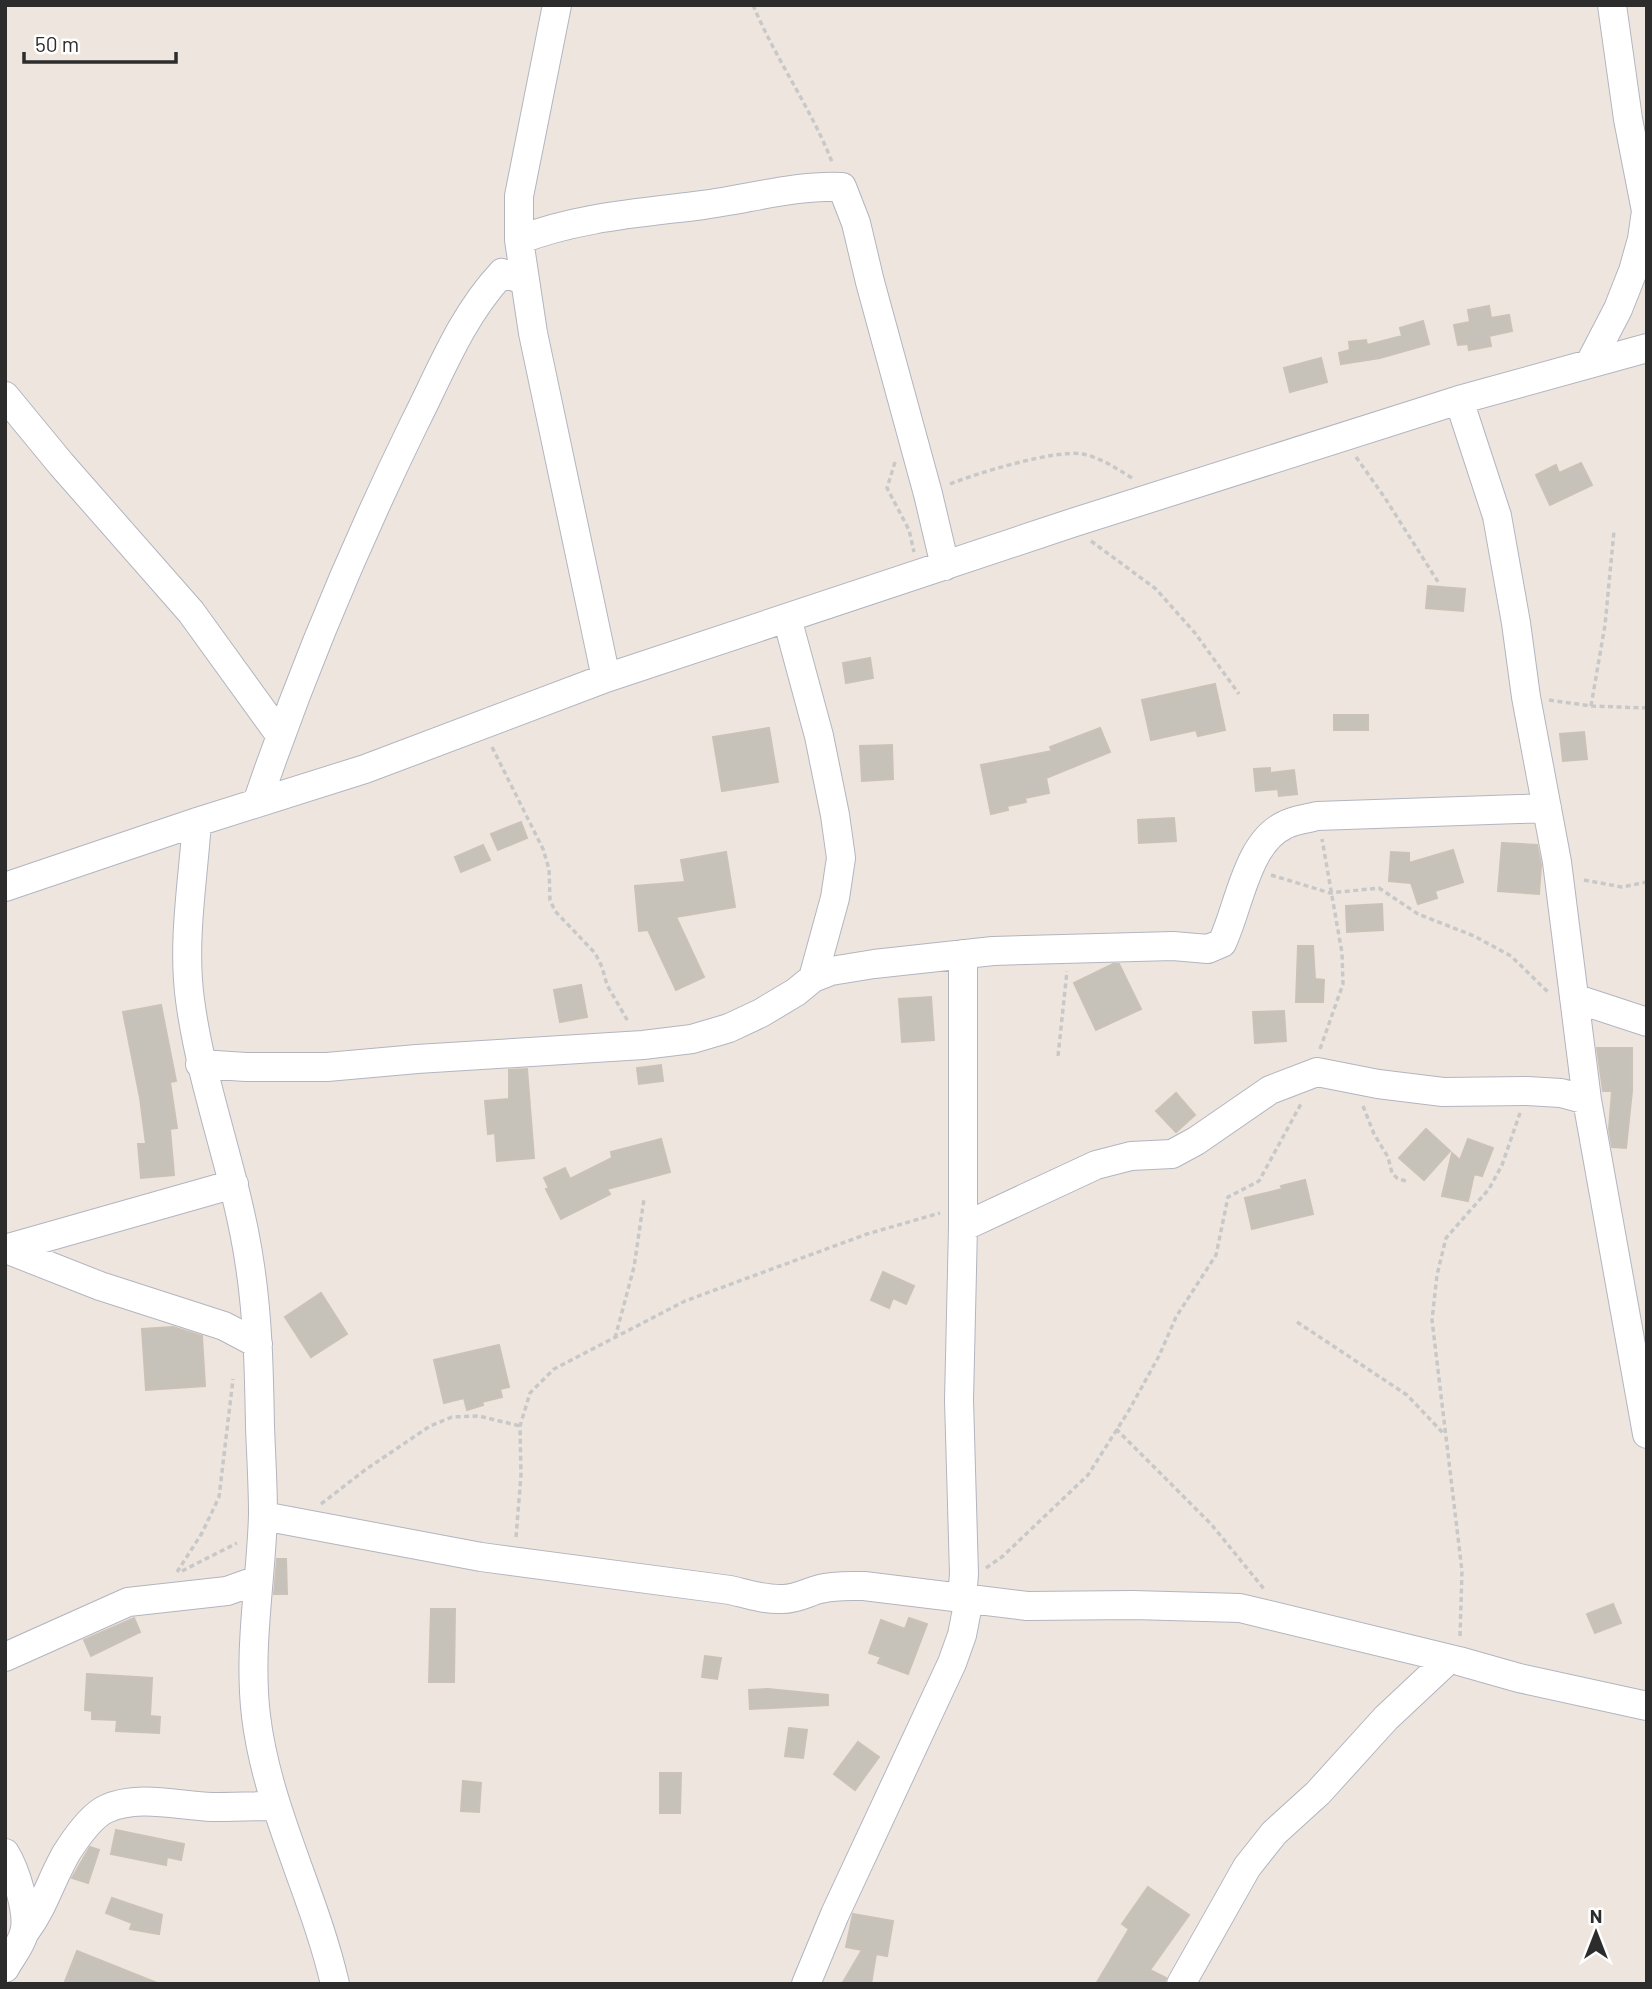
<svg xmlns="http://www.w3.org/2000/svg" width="1652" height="1989" viewBox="0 0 1652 1989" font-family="Barlow,sans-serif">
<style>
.building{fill:#c6c1b9;stroke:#cac2b7;stroke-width:2}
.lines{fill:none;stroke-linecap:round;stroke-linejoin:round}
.minor-casing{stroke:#b2b5c0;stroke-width:30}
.path{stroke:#c8c8c8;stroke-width:3.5;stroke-dasharray:5 3.5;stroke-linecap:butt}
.minor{stroke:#fff;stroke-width:28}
</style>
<rect width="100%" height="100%" fill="#eee6de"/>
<path class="building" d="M1489 306 1491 318 1509 315 1512 331 1489 336 1491 346 1469 350 1468 344 1458 345 1454 325 1470 322 1468 310Z
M1423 321 1429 344 1380 358 1341 364 1339 353 1350 350 1349 342 1366 340 1367 345 1402 336 1400 328Z
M1321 358 1327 382 1290 392 1284 368Z
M1581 463 1592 485 1550 505 1536 475 1556 465 1559 473Z
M1428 586 1465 589 1463 611 1426 608Z
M870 658 873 678 846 683 843 663Z
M1215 684 1225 730 1198 736 1196 730 1151 740 1142 700Z
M1334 715H1368V730H1334Z
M769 728 778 782 722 791 713 737Z
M1100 728 1110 752 1046 778 1049 793 1025 798 1026 802 1007 806 1008 810 991 814 981 765 1052 751 1050 747Z
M1584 732 1587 759 1563 761 1560 734Z
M892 745 893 779 862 781 860 746Z
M1270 768V773L1294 770 1297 794 1279 796 1278 789 1256 791 1254 769Z
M1174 818 1176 841 1139 843 1138 820Z
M521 822 527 838 498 850 491 834Z
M1502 843 1537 845 1541 865 1539 894 1498 891Z
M483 845 490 860 461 872 455 857Z
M1453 850 1463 882 1435 891 1437 898 1418 904 1411 883 1389 881 1391 852 1409 853V863Z
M726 852 735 907 676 917 704 977 676 990 648 930 639 931 635 886 685 882 681 860Z
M1382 904 1383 930 1347 932 1346 906Z
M1298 946H1313L1315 979 1324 980 1323 1002H1296Z
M1113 964H1119L1141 1009 1096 1030 1074 983Z
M581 985 587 1017 560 1022 554 990Z
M931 997 934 1040 902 1042 899 999Z
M161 1005 176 1081 170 1082 177 1128 170 1129 174 1175 141 1178 138 1144H146L140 1098 123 1012Z
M1284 1011 1286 1041 1255 1043 1253 1012Z
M1597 1048H1632V1091L1626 1148 1612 1147 1609 1129 1612 1091H1603Z
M661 1065 663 1081 639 1084 637 1068Z
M527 1069 534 1158 497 1161 495 1133 488 1134 485 1101 509 1099V1070Z
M1176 1093 1195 1115 1176 1132 1156 1111Z
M1426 1129 1450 1151 1424 1180 1399 1158Z
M661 1139 670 1172 607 1189 610 1194 561 1219 546 1189 549 1188 544 1178 565 1168 570 1179 612 1158 611 1152Z
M1468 1139 1493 1148 1482 1176 1474 1174 1468 1201 1442 1196 1452 1153 1460 1160Z
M1305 1180 1313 1214 1252 1229 1245 1198 1282 1189 1281 1186Z
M883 1272 914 1286 906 1304 893 1298 889 1308 871 1300Z
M321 1293 347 1334 311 1357 285 1317Z
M173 1327 202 1336 205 1386 146 1390 142 1329Z
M499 1345 509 1387 500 1389 502 1397 482 1402 483 1405 467 1410 464 1398 444 1403 434 1360Z
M277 1559H286L287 1594H274Z
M1613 1604 1621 1623 1595 1633 1587 1614Z
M431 1609H455L454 1682H429Z
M134 1618 140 1632 91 1656 84 1640Z
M909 1618 927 1624 908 1674 878 1663 881 1657 869 1653 881 1620 905 1629Z
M705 1656 721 1658 717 1679 702 1677Z
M87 1674 152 1678 150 1716 160 1717 159 1733 116 1731 117 1720 92 1719V1711L85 1710Z
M768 1689 828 1695V1705L750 1709 749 1690Z
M789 1728 807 1730 803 1758 785 1756Z
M858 1742 879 1757 855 1790 834 1774Z
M660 1773H681L680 1813H660Z
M463 1781 481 1783 479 1812 461 1811Z
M116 1830 184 1844 181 1860 167 1857 166 1865 111 1854Z
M90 1847 99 1850 88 1883 72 1878Z
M1148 1887 1189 1915 1150 1970 1166 1978 1164 1984H1096L1129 1929 1122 1924Z
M112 1898 162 1915 159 1934 130 1929 132 1923 106 1913Z
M853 1914 893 1921 887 1956 876 1954 871 1984H842L862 1950 846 1947Z
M77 1951 157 1983V1984H64Z"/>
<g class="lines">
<defs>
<path id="minor" d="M557 5 519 196V240L533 333 606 678
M519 240C578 217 641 213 703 205 749 199 795 185 842 187L856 223 870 282 928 494 945 566
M1590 363 1618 309 1633 271 1642 239 1646 211 1628 119 1612 5
M5 396 61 464 191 612 280 735
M1459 400 1497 516 1516 623 1526 697 1557 862 1587 1100 1647 1434
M787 618 819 736 835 815 841 858 835 898 813 978
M257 803C301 674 354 547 414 424 441 371 461 317 502 273L524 280
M197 822C193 880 182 942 190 1000 202 1090 237 1175 250 1266 258 1319 259 1372 260 1426 261 1455 263 1485 263 1515 261 1582 248 1649 256 1716 267 1808 314 1893 335 1984
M5 887 197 822 365 769 606 678 1072 523 1459 400 1647 348
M1574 998 1647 1022
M200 1064 246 1067H327L417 1059 643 1045 692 1039 729 1028 761 1013 796 992 813 978 831 971 874 964 993 951 1173 946 1208 949 1222 943C1239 907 1247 842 1285 825 1294 820 1306 819 1317 816L1547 808
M963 1227 1096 1165 1131 1156 1172 1154 1196 1141 1270 1090 1317 1072 1378 1084 1443 1092 1527 1091 1561 1093 1587 1100
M5 1249 234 1184
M6 1249 100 1286 224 1326 258 1344
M263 1516 481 1557 730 1590C747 1594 765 1600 783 1599 797 1599 808 1592 820 1589 834 1585 849 1586 864 1586L1027 1606 1133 1605 1240 1608 1459 1661 1519 1678 1647 1706
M962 1598 964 1574 959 1400 963 1227V954
M5 1657 128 1602 227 1591 258 1580
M5 1853C15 1869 30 1914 24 1933 21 1945 11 1957 5 1968
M25 1932C45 1905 51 1879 67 1852 76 1838 91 1816 106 1809 138 1794 179 1806 212 1807 233 1807 255 1806 276 1806
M806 1984 835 1914 952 1663 962 1635 969 1599
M1181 1984 1247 1867 1274 1833 1318 1793 1386 1718 1449 1659"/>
</defs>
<use href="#minor" class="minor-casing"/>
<path class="path" d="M753 5C776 60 811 108 832 162
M1356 457 1385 498 1440 585
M895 462 887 488 909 530 914 552
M950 484C977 473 1056 449 1083 454 1101 458 1116 468 1132 478
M1091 541 1156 589 1195 633 1239 694
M1549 700 1591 706 1647 708
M1591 706 1605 625 1614 531
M492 747 543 849 549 869 550 900 555 911 595 953 602 967 607 985 629 1023
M1271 875 1330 893 1379 888 1418 914 1474 936 1511 956 1550 994
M1584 880 1622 887 1647 882
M1320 1049 1343 984 1342 953 1322 839
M1058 1056 1067 971
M1363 1106 1374 1134 1388 1157 1392 1173 1397 1178 1408 1182
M1297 1322 1407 1395 1444 1434
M615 1338 634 1267 644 1199
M1116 1429 1211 1524 1264 1589
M321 1504 365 1470 430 1426 452 1417 479 1416 520 1426
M516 1537 521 1475 520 1426 530 1393 554 1369 685 1301 867 1234 940 1213
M986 1568 1003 1556 1088 1475 1128 1412 1159 1356 1176 1317 1216 1255 1228 1197 1259 1181 1302 1102
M182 1571 237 1543
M177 1572 202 1533 219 1497 233 1379
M1460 1636 1462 1571 1432 1320 1437 1275 1446 1238 1489 1189 1502 1165 1520 1113"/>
<use href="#minor" class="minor"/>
</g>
<rect width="1652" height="1989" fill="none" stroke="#2c2c2c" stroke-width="14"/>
<g transform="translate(1596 1933)" stroke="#ffffff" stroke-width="5" paint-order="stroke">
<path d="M0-5L12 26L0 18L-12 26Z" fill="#2c2c2c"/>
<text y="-10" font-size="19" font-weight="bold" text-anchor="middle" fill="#2c2c2c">N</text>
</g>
<path d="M24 52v10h152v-10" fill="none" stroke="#2c2c2c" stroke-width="3.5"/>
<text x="35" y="52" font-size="21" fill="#2c2c2c" stroke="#ffffff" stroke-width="5" paint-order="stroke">50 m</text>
</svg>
